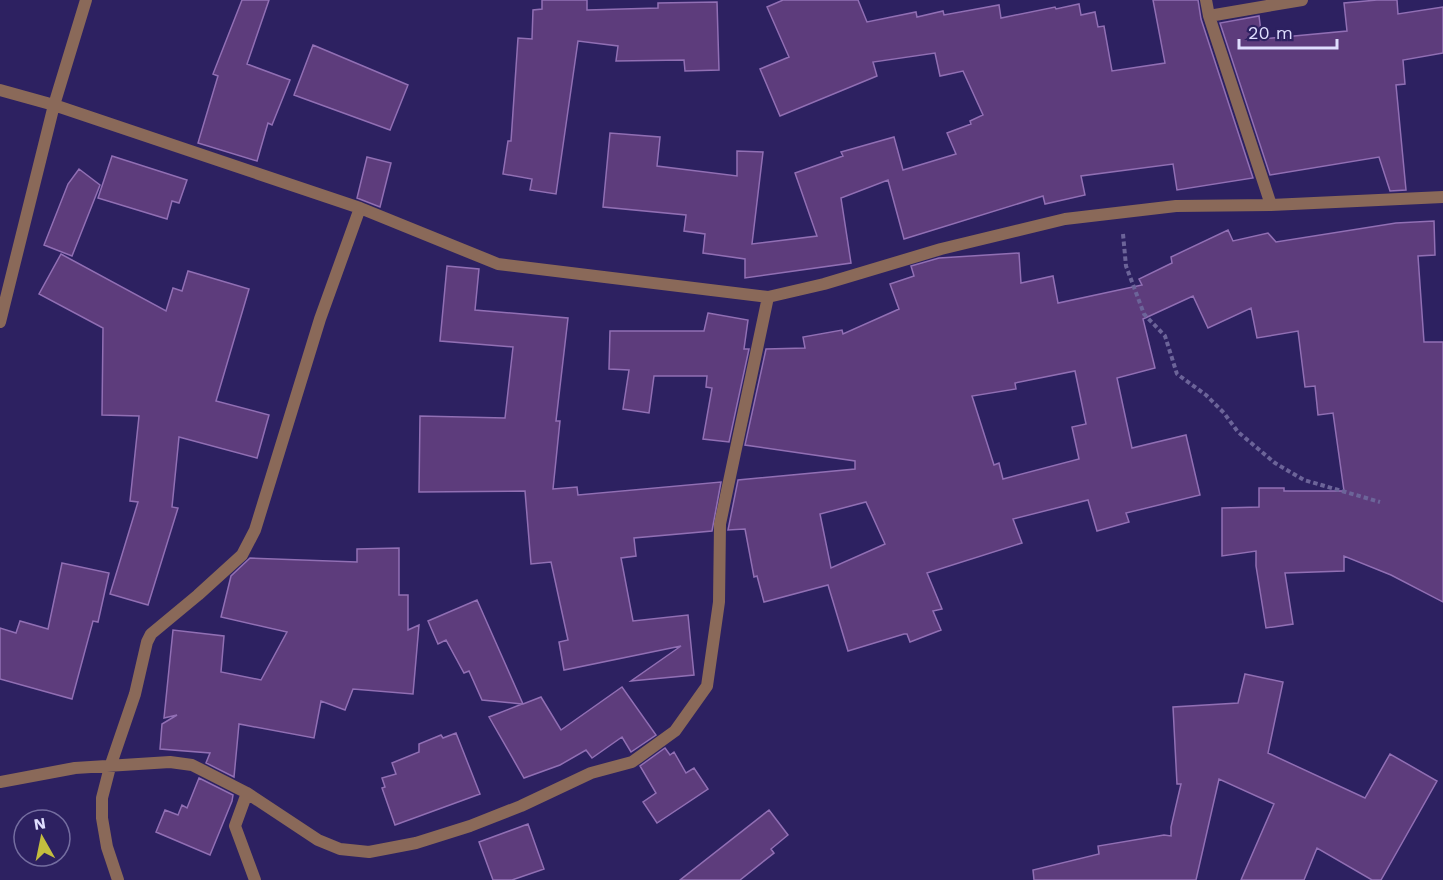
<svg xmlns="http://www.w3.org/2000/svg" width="1443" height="880" viewBox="0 0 1443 880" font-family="'Work Sans',sans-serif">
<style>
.building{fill:#5d3c7c;stroke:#916fb4;stroke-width:1.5;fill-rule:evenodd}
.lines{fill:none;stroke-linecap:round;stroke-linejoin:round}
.path{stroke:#6c6499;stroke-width:4;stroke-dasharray:4.5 3;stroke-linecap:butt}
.minor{stroke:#8a6959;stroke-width:12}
</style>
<rect width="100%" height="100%" fill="#2d2161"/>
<path class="building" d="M242 0H269L247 64 290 80 272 125 268 123 257 161 198 143 218 76 213 74Z
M542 0H587V10L658 8V3L717 2 719 70 685 71 684 60 616 61 618 46 578 41 556 194 530 190 532 179 503 174 508 141H511L518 38 532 39 533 10 542 9Z
M783 0H858L867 22 916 12 917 17 943 11 944 15 999 5 1001 18 1055 7 1056 9 1079 4 1081 15 1095 12 1098 27 1104 26 1112 71 1165 63 1153 0H1198L1201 19 1253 178 1177 190 1173 164 1081 176 1085 195 1045 204 1043 196 904 239 888 180 841 198 851 263 745 278V259L703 253 705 234 684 231 686 215 603 207 610 133 660 137 657 166 737 176V151L763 152 752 244 817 236 795 173 843 156 841 152 894 137 903 170 956 154 947 133 971 124 970 121 983 115 963 71 940 76 935 53 873 62 877 76 780 116 760 69 789 57 767 7Z
M1377 0H1397L1398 14 1443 7V53L1403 60 1405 84 1396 85 1406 190 1390 191 1379 157 1270 175 1220 23 1259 16 1262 39 1347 31 1344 3Z
M313 45 408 85 390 130 294 95Z
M112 156 187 180 179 203 172 201 167 219 98 198Z
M367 157 391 163 380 207 357 198Z
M79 169 100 185 72 256 44 245 68 184Z
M1434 221 1435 255 1418 256 1424 342H1443V602L1391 575 1344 556V571L1285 573 1293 624 1266 628 1256 566V551L1222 556V508L1259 507V488H1284V491H1344L1333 413 1318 415 1315 386 1305 387 1298 331 1257 338 1251 308 1208 328 1193 296 1143 319 1155 368 1117 378 1132 448 1186 435 1200 495 1126 513 1129 522 1097 531 1088 500 1013 519 1022 543 927 573 942 609 933 611 941 630 910 642 907 634H904L848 651 828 585 764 602 757 576 754 577 745 529 728 530 738 480 855 469V461L745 445 766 349 805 348 803 337 842 330 843 334 899 309 890 284 914 276 911 266 939 258 1019 253 1021 283 1053 276 1058 303 1142 285 1139 279 1172 263 1171 257 1228 230 1233 241 1268 233 1276 242 1396 223ZM1075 371 1086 424 1072 427 1079 459 1003 479 999 463 994 465 972 396 1016 389 1015 383ZM866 502 885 544 831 568 820 514Z
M61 254 166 311 173 288 182 291 188 271 249 289 216 401 269 415 257 458 179 437 172 507 178 508 148 605 110 594 138 502 130 501 139 416 102 415 103 328 39 294Z
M447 266 479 269 475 310 568 318 556 421H560L553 489 577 487 578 495 721 482 712 531 634 538 636 556 621 558 633 621 688 615 694 675 631 681 681 646 564 670 559 642 568 640 551 562 531 564 525 491 419 492 420 416 505 418 513 347 440 341Z
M708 313 748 320 744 349H749L729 442 703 439 712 388 706 387 707 376H654L649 413 623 409 629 370 609 369 610 331H704Z
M399 548V595H408V630L419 625 413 694 353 689 345 710 321 701 314 738 239 724 234 777 206 763 210 753 160 749 162 724 177 715 164 718 173 630 224 636 221 672 261 680 287 632 221 617 231 576 250 558 357 562V549Z
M62 563 109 573 98 622 93 621 72 699 0 679V628L16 633 20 621 48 629Z
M477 600 523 704 541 697 561 730 622 687 656 735 631 752 622 737 592 758 586 750 560 765 524 778 489 717 522 704 482 700 469 671 464 673 446 640 438 644 428 621Z
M1245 674 1283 682 1268 753 1365 798 1390 754 1437 781 1381 880H1372L1317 848 1304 880H1241L1274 804 1219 779 1196 880H1034L1033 870 1099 854 1098 846 1164 835 1171 836V827L1181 784H1177L1173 707 1238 703Z
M456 733 480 794 395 825 382 788 385 787 382 778 396 774 392 763 419 752V744L441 735 443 738Z
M665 748 670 755 674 752 686 773 694 768 708 789 657 823 643 802 656 793 640 766Z
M199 778 233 795 232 801 210 855 156 832 165 810 178 815 182 805 187 808Z
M769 810 788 835 771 849 774 853 740 880H680Z
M528 824 544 869 512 880H493L479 842Z"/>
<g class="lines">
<path class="path" d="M1123 234 1126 266 1144 314 1165 336 1177 374 1206 395 1224 413 1238 432 1275 463 1304 480 1380 502"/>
<path class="minor" d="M1206 0 1209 16 1271 205
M1209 16 1302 0
M0 90 54 105 360 208 498 264 768 297 824 284 941 249 1065 219 1176 206 1271 205 1443 197
M0 322 54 105 86 0
M0 782 75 768 170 762 192 765 247 793 318 840 340 849 369 852 416 843 470 826 521 806 591 773 632 762 675 731 707 686 719 602 720 524 768 297
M247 793 235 826 255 880
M118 880 107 847 102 818V798L110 767 135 694 147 642 151 634 198 595 242 555 255 530 320 319 360 208"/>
</g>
<g transform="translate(42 838) rotate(351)"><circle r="28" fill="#2d2161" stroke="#746da0" stroke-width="1.5"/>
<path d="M0-4.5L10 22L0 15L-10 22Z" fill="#c3bd3e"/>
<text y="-9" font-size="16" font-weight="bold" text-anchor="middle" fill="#dfdefe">N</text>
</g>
<path d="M1239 39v9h98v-9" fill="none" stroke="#dfdefe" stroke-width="3"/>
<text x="1248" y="39" font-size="18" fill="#dfdefe" stroke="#2d2161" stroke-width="4.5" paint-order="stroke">20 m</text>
</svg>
